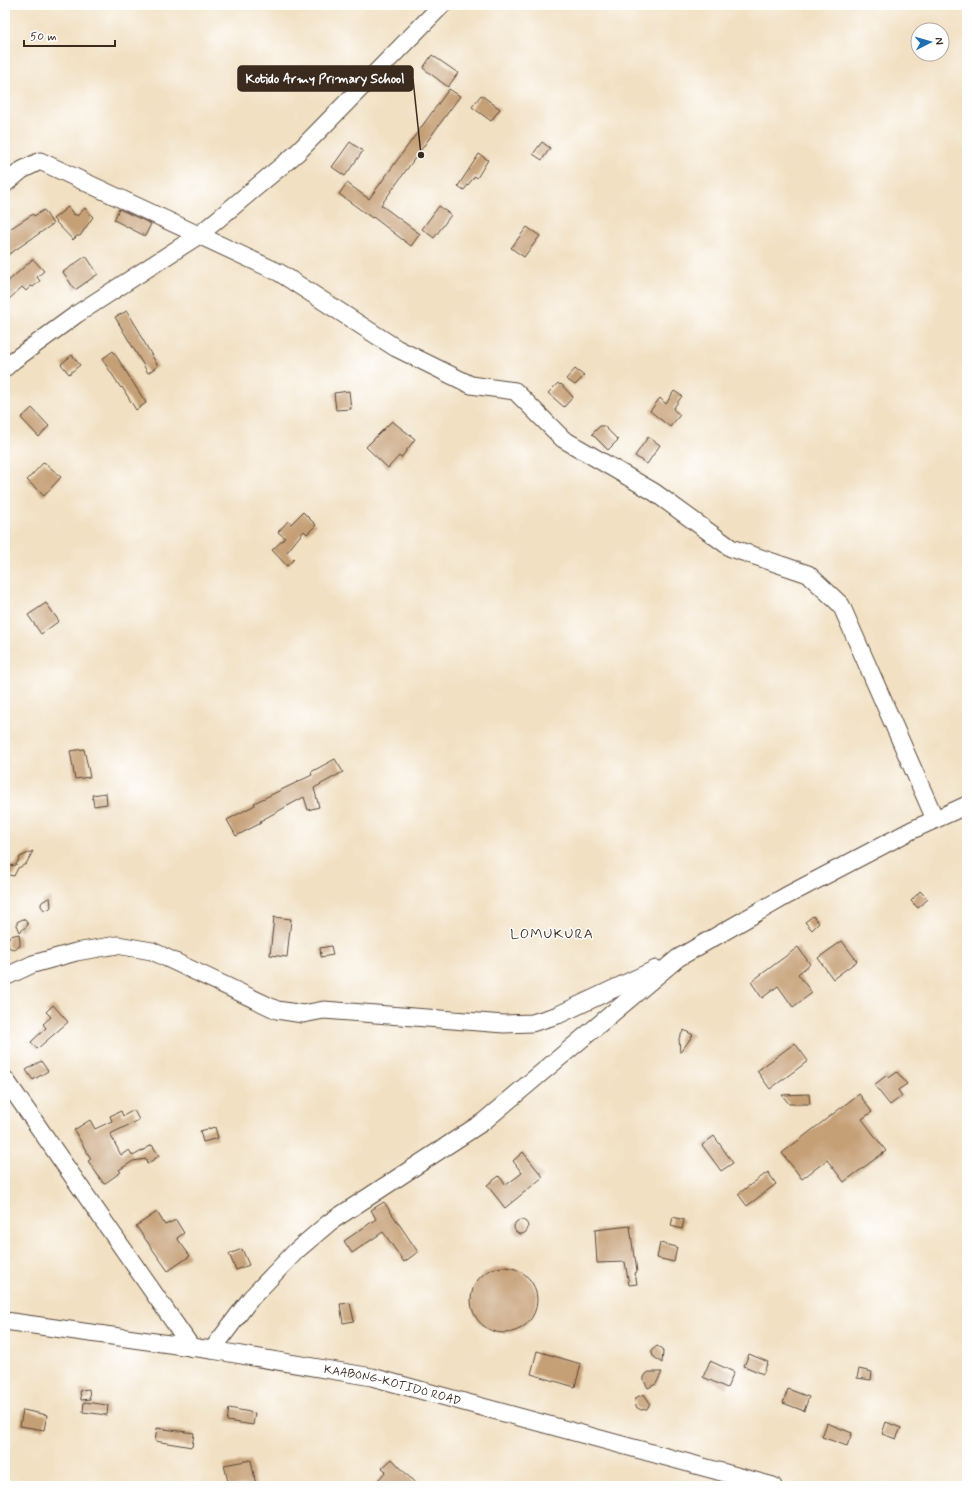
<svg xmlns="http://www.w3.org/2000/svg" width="972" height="1491" viewBox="0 0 972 1491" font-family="Mynerve,sans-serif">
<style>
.building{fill:#c59f75}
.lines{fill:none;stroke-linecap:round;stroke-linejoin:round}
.minor-casing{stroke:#564537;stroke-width:19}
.minor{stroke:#fff;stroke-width:17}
.labels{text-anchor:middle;stroke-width:3;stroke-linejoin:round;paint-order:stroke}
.street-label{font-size:12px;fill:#3b2a1e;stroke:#fff}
.quarter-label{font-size:14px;letter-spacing:1px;fill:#3b2a1e;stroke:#fff}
.leader{fill:none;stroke:#3b2a1e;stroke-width:1.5}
.callout-dot{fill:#3b2a1e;stroke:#fff;stroke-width:1.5}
.callout{fill:#3b2a1e;stroke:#3b2a1e;stroke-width:1.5}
.callout-label{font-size:13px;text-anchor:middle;font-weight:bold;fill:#fff}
</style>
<rect width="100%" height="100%" fill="#fff"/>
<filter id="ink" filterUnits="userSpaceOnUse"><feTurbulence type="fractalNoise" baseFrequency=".025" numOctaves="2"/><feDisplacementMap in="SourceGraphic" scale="8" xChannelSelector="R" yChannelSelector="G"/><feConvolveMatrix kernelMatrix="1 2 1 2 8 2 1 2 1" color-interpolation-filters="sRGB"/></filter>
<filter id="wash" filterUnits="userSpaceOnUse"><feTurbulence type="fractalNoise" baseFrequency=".012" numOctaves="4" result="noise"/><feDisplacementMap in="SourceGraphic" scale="16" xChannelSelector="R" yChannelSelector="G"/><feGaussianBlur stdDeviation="0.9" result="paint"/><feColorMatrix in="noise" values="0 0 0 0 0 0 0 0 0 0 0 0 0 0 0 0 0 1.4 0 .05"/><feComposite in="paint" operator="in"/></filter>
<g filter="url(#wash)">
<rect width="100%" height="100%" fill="#f1e0c2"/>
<g id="blocks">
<path class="building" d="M432 55 458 73 448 87 423 68Z
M449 89 460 96 381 205 420 234 411 246 373 217 372 218 339 194 347 183 369 199Z
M481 95 500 109 491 121 472 107Z
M350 142 363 151 345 176 332 167Z
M542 142 550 148 542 160 533 154Z
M479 154 488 160 477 178 475 176 464 190 458 186Z
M439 206 451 215 434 238 422 229Z
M68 207 74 215 75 214 77 216 85 208 93 217 80 236H77L73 240 53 219Z
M119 209 151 224 145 236 114 220Z
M44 210 53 224 5 257V232L33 214 34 216Z
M527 227 540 236 524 257 511 248Z
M86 256 98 274 75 290 63 272Z
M33 259 44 271 37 277 40 281 33 287 31 286 26 291 22 287 5 303V284Z
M127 311 141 334 140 335 158 366 148 373 115 317Z
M113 351 146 403 136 410 122 387 121 388 102 359Z
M72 355 80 365 69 374 61 364Z
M575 369 584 376 575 385 566 379Z
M558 383 560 385 561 384 573 397 564 407 548 393Z
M349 391 351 409 336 410 334 393Z
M674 391 682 396 673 409 680 415 670 427 650 411 660 398 666 404Z
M32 408 49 426 39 437 21 418Z
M392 421 415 439 401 458 399 456 388 468 366 447Z
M600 426H604L618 440 608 450 592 434Z
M648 437 660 445 647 464 635 456Z
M44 462 61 477 44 496 27 480Z
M303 512 316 525 307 534 304 531 287 552 294 559 287 566 272 550 285 538 278 532 288 521 291 524Z
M46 603 59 621 41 634 28 615Z
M84 749 90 777 75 779 70 751Z
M335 759 343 772 314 788 319 807 308 810 304 797 260 821 261 823 236 836 227 820 255 805 254 803 312 775 311 772Z
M106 793 107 804 94 806 92 795Z
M33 851 26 864 18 868 14 876 9 875 6 873 7 868 9 866 16 865 20 857Z
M920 891 928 899 918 908 911 901Z
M50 897 51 907 49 909 44 910 41 906V904L42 902Z
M813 916 819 923 812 930 805 922Z
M274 917 291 919 287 957 270 955Z
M23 919 26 921 28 925 20 932 17 925V922Z
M19 934 20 942V946L14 949 10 948 8 946V939L10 936Z
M842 941 857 961 833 979 818 958Z
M331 946 333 955 321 957 320 948Z
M798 947 810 964 798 974 812 993 793 1007 778 986 762 998 751 982Z
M53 1005 68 1022 37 1049 31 1042 46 1028 43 1024 51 1017 46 1012Z
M684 1030 693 1035 680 1053 679 1038Z
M795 1043 808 1061 770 1089 757 1071Z
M41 1061 48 1071 33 1080 26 1070Z
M897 1072 907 1084 898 1090 902 1096 890 1105 874 1085 887 1075 889 1078Z
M809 1094 810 1104H789L782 1095Z
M859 1094 872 1112 862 1119 886 1151 844 1182 827 1160 802 1179 782 1153Z
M134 1110 139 1120 110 1134 121 1155 129 1150 133 1156 152 1145 159 1156 147 1164 146 1159 133 1161 119 1170 121 1172 104 1184 88 1161 91 1159 74 1130 90 1120 95 1129 112 1121 110 1116 121 1111 123 1116Z
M215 1127 218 1138 203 1142 200 1131Z
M714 1136 733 1163 721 1171 702 1145Z
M523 1152 543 1177 505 1208 487 1185 499 1176 506 1185 522 1173 513 1161Z
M768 1172 776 1184 747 1206 738 1194Z
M384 1202 418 1252 404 1262 383 1232 352 1253 344 1241 376 1219 371 1210Z
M157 1212 165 1225 176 1220 184 1233 177 1238 190 1256 168 1271 136 1226Z
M673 1217 684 1220 682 1229 671 1226Z
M514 1227a7 7 0 1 1 14 0a7 7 0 1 1-14 0Z
M630 1226 634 1257H635L637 1272 635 1273 637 1284 629 1285 625 1262 597 1263 595 1230Z
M660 1243 677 1247 674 1262 657 1258Z
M242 1249 249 1265 236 1270 229 1254Z
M471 1300a33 33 0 1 1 66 0a33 33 0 1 1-66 0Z
M350 1303 354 1321 343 1323 340 1304Z
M657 1346 662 1349 663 1352 662 1363 653 1356 652 1353V1350Z
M537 1351 581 1364 575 1387 531 1374Z
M749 1354 768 1362 763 1374 744 1366Z
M710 1361 734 1372 727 1388 703 1377Z
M859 1369 872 1372 871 1380 857 1378Z
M649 1372H662L656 1384 648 1388 644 1381V1377L646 1374Z
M89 1389 90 1399 81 1400 80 1390Z
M788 1389 809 1397 804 1411 783 1403Z
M644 1394 650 1403 647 1409 641 1410 636 1407 635 1400 637 1397Z
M84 1402 108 1405 107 1415 83 1412Z
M229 1408 255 1413 253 1425 227 1421Z
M23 1410 47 1415 44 1430 20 1426Z
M886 1422 901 1428 896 1439 882 1434Z
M827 1423 852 1433 847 1446 822 1437Z
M157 1428 194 1433 192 1447 155 1441Z
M392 1459 418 1486H373L386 1471 382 1468Z
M251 1460 256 1485 229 1486 224 1465Z"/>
</g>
</g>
<g filter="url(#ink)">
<use href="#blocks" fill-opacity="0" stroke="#564537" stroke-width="1"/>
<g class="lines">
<defs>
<g id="minor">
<path d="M5 184 22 170 40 161 280 273 396 348 471 385 515 391 563 439 654 492 731 548 808 574 841 605 935 819"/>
<path d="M5 368 14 360 77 314 199 235 297 153 442 5"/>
<path d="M5 977 33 964 76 952 117 945 152 951 277 1010 303 1014 324 1010 504 1024 532 1023 558 1015 656 969"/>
<path d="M5 1079 192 1348"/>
<path id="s1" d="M5 1321 212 1350 372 1377 773 1486"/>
<path d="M212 1350 251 1298 296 1251 330 1222 483 1122 678 958 786 896 912 830 967 805"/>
</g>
</defs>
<use href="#minor" class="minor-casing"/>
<use href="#minor" class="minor"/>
</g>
</g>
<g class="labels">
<g class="street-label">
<text dy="4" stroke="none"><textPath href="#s1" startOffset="393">KAABONG-KOTIDO ROAD</textPath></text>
</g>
<g class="quarter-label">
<text x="552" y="938">LOMUKURA</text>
</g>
</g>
<path class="leader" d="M421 155L413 79"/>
<circle class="callout-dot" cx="421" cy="155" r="4"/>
<rect class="callout" x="238" y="66" width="175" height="25" rx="4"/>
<g class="callout-label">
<text x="325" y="83">Kotido Army Primary School</text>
</g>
<rect width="972" height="1491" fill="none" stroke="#fff" stroke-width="20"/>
<g transform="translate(930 42) rotate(84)"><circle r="19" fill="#ffffff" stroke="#b1aaa5"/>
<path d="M0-3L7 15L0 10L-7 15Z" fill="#1f6fb2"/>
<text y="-6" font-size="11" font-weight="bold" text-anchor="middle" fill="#3b2a1e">N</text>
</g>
<path d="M24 40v6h91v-6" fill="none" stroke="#3b2a1e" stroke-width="2"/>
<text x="30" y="40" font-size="12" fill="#3b2a1e" stroke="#ffffff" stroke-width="3" paint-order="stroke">50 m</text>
</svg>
